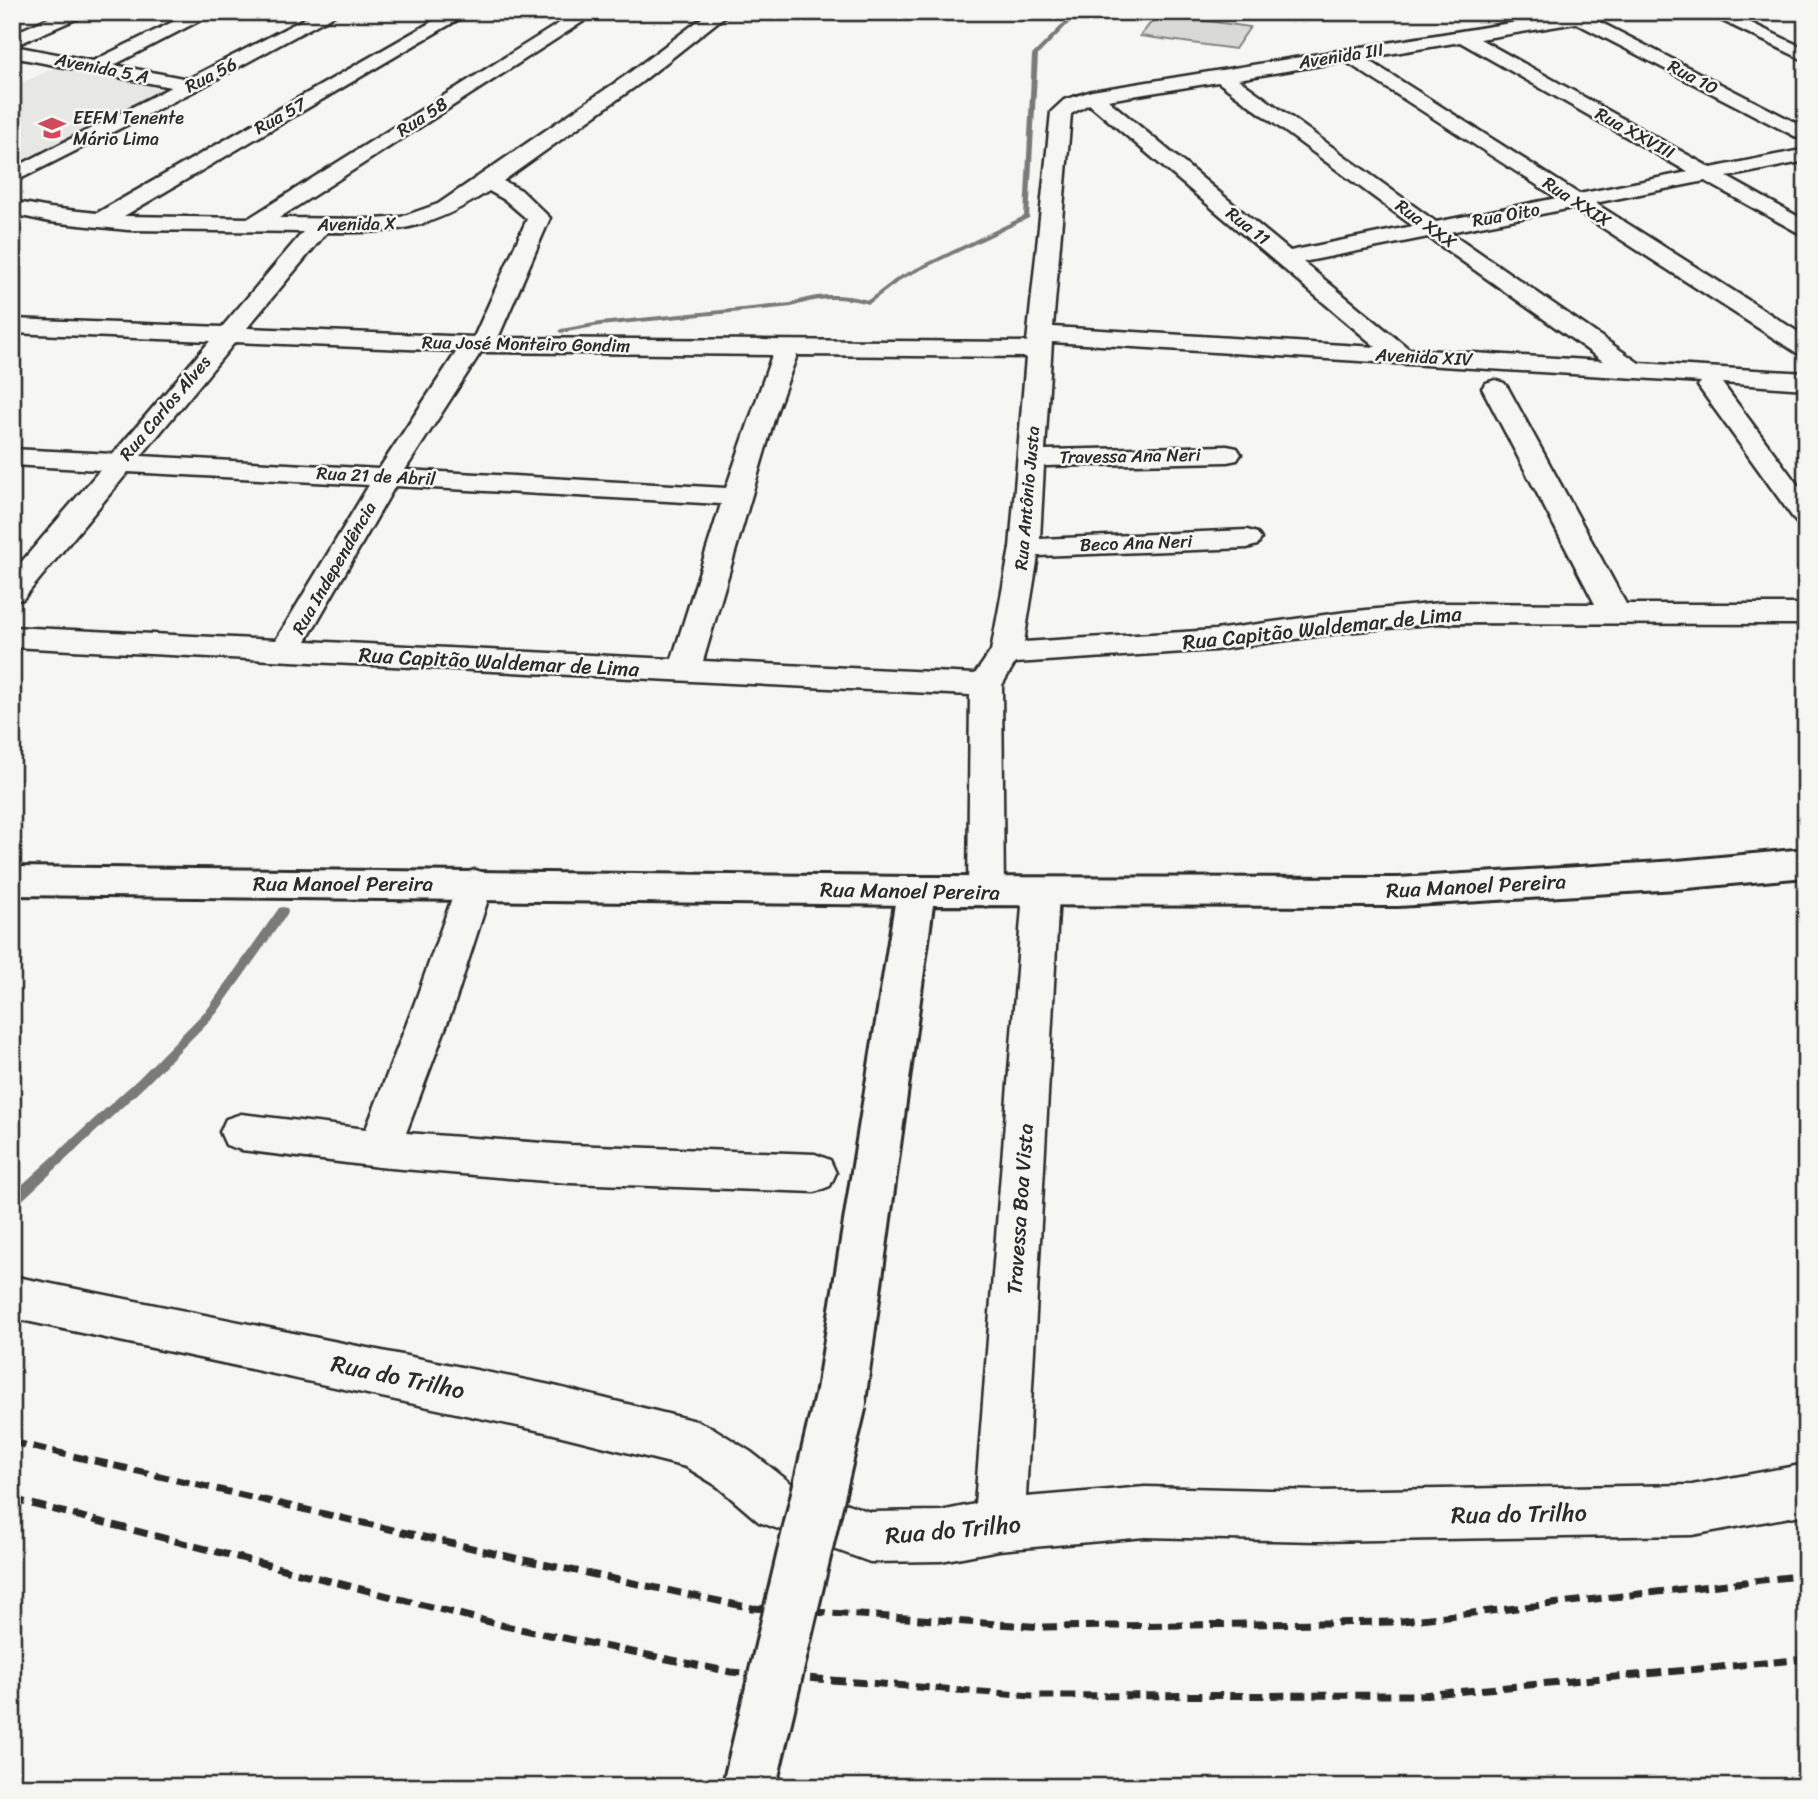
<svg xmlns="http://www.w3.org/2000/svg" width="1818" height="1799" viewBox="0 0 1818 1799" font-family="Sriracha,sans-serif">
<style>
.built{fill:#e7e7e3}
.green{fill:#d9d9d5;stroke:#828280;stroke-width:2}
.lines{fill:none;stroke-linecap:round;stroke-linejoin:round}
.stream{fill:#7a7a78;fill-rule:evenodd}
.minor-casing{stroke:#2b2b2b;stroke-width:5}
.tertiary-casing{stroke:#2b2b2b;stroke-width:6}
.primary-casing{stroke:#2b2b2b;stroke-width:6}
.minor{fill:#f6f6f2;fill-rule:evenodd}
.tertiary{fill:#f6f6f2;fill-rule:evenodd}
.primary{fill:#f6f6f2;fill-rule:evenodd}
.rail{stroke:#2b2b2b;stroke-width:7;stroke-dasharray:14 7;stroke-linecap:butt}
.primary-bridge-casing{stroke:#2b2b2b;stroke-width:58;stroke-linecap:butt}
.primary-bridge{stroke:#f6f6f2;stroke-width:52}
.labels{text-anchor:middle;stroke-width:5;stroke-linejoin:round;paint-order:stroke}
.far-street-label{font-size:18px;fill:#2b2b2b;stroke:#f6f6f2}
.far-poi-label{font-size:18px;fill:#2b2b2b;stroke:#f6f6f2;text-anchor:start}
.street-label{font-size:21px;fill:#2b2b2b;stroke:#f6f6f2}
.near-street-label{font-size:24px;fill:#2b2b2b;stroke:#f6f6f2}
</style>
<rect width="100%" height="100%" fill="#f6f6f2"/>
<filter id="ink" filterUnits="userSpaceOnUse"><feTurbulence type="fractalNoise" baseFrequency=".0143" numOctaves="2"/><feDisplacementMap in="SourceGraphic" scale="14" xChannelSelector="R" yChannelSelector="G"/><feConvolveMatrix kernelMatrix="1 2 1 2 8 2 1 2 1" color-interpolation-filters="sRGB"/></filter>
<g filter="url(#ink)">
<path class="built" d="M62 64 172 87 12 169V84L18 85Z"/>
<path class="green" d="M1158 14 1250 27 1235 49 1140 36Z"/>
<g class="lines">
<path class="stream" d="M1075 12H1080L1038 55 1029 218 902 279 869 304C839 297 821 297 792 307L600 326 561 333 558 331 561 329 600 322 791 303C817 293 840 293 868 300L898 277 1024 216 1032 55Z
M283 907 287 908 288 911 287 914 217 1013 146 1085 16 1206 12 1207V1194L138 1079 209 1007 279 908Z"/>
<defs>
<path id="minor" d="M62 12H86L83 16 14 46 93 61 193 12H216L114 65 188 79 317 12H340L198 89 12 183V169L171 87 12 57V34Z
M449 12H471L124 216 249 218 577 12H598L279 218 375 219 401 217 438 204 625 76 710 12H730L639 84 503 181 521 190 550 218 498 338 1027 342 1051 112 1064 100 1092 91 1578 12H1621L1618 16 1596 20 1806 128V142L1576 23 1480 39 1711 168 1806 149V161L1727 177 1806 221V237L1705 181 1595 203 1806 337V355L1797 353 1572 208 1450 232 1639 363 1806 373V389L1722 383 1806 496V524L1796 522 1698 386 1701 382 1052 342 1045 450 1227 446 1237 448 1241 454 1237 460 1227 462 1044 466 1040 539 1247 530 1257 533 1261 539 1257 545 1247 548 1038 556 1024 642 1215 630 1346 612 1440 603 1595 604 1482 388 1486 383 1495 380 1504 383 1508 388 1626 604H1806V624L1440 623 1346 632 1215 650 1015 663 1002 685 1004 892 999 902 986 906 973 902 968 892 970 695 12 647V627L276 640 369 485 128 472 23 599 12 601V573L100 470 12 465V449L113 454 210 341 12 333V319L222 327 303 232 128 230 50 222 12 214V201L50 208 97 213ZM1460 42 1688 172 1579 194 1365 58ZM1345 61 1557 198 1436 222 1238 79ZM1218 82 1413 226 1290 251 1108 100ZM1089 104 1376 347 1053 327 1071 114ZM489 191 505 200 527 219 474 337 247 328 327 232C398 233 428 230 489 191ZM1428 237 1603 361 1409 349 1303 262ZM235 342 457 351 379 469 141 456ZM481 352H483L772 355 726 488 405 470ZM797 355 1026 357 1010 548 991 651 975 674 703 661 776 413ZM395 486 721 504 672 659 306 641Z
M1704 12H1728L1806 49V61Z
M475 870 488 874 493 884 454 1005 406 1133 570 1145 815 1154 830 1160 836 1173 830 1186 815 1192 570 1183 379 1167 241 1150 226 1145 220 1132 226 1119 241 1114 366 1129 414 1005 457 884 462 874Z
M1041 879 1054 883 1059 893 1026 1497 1145 1487 1317 1491 1692 1485 1806 1464V1514L1692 1535 1317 1541 1145 1537 999 1550 941 1561 870 1562 759 1522 717 1486 686 1467 550 1433 12 1318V1276L550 1385 696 1421 713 1428 751 1452 792 1484 870 1512 941 1511 975 1504 1023 893 1028 883Z"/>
<path id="tertiary" d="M12 867 916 877 930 881 935 891 930 901 916 905 12 895Z"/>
<path id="primary" d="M1806 849V877L1677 889 1398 906 933 905 865 1402 858 1419 840 1426 822 1419 815 1402 897 891 902 881 916 877 1398 878 1677 861Z"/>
</defs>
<use href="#minor" class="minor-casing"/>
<use href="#tertiary" class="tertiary-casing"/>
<use href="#primary" class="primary-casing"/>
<use href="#minor" class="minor"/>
<use href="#tertiary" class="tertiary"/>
<use href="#primary" class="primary"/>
<path class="rail" d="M12 1442 524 1560 752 1608 1044 1627 1394 1622 1806 1575
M12 1499 505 1626 731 1672 1032 1696 1422 1695 1806 1659"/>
<defs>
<path id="primary-bridge" d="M749 1787 840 1402"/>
</defs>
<use href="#primary-bridge" class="primary-bridge-casing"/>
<use href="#primary-bridge" class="primary-bridge"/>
</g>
</g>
<defs>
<symbol id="school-bare" viewBox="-9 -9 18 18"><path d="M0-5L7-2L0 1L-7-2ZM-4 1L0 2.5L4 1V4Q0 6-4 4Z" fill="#d1495b" stroke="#f6f6f2" stroke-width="2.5" paint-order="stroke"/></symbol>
</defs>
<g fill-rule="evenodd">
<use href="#school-bare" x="33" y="109" width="38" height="38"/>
</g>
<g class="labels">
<g class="far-street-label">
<text transform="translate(1341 56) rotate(-9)" y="6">Avenida III</text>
<text transform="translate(102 68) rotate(11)" y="6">Avenida 5 A</text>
<text transform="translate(211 75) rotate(-27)" y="6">Rua 56</text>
<text transform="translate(1693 77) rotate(28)" y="6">Rua 10</text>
<text transform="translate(280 116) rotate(-29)" y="6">Rua 57</text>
<text transform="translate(422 117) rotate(-33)" y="6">Rua 58</text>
<text transform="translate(1635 133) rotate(29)" y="6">Rua XXVIII</text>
<text transform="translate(1577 202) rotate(33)" y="6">Rua XXIX</text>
<text transform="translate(1506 215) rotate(-10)" y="6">Rua Oito</text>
<text transform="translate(357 224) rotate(-1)" y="6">Avenida X</text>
<text transform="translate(1426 224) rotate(36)" y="6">Rua XXX</text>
<text transform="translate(1248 226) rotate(38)" y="6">Rua 11</text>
<text transform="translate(526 344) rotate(1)" y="6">Rua José Monteiro Gondim</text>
<text transform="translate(1424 357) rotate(3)" y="6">Avenida XIV</text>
<text transform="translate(165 408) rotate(-50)" y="6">Rua Carlos Alves</text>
<text transform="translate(1130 456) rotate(-1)" y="6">Travessa Ana Neri</text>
<text transform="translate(376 476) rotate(3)" y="6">Rua 21 de Abril</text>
<text transform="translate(1027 498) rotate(-85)" y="6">Rua Antônio Justa</text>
<text transform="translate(1136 543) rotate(-2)" y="6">Beco Ana Neri</text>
<text transform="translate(334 568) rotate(-60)" y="6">Rua Independência</text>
</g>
<g class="far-poi-label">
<text x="73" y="124">EEFM Tenente<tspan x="73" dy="21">Mário Lima</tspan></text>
</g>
<g class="street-label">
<text transform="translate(1322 628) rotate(-6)" y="7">Rua Capitão Waldemar de Lima</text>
<text transform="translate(499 662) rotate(3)" y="7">Rua Capitão Waldemar de Lima</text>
<text x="343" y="891">Rua Manoel Pereira</text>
<text transform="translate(1476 886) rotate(-3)" y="7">Rua Manoel Pereira</text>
<text transform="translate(910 891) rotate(1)" y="7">Rua Manoel Pereira</text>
<text transform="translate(1020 1209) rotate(-86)" y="7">Travessa Boa Vista</text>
</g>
<g class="near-street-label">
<text transform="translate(398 1377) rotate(12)" y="8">Rua do Trilho</text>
<text transform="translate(1519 1514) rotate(-1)" y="8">Rua do Trilho</text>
<text transform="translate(953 1530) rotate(-5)" y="8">Rua do Trilho</text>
</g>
</g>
<rect width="1818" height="1799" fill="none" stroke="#f6f6f2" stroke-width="42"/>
<rect x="21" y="21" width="1776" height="1757" fill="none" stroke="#2b2b2b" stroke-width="2.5" filter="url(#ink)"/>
</svg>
